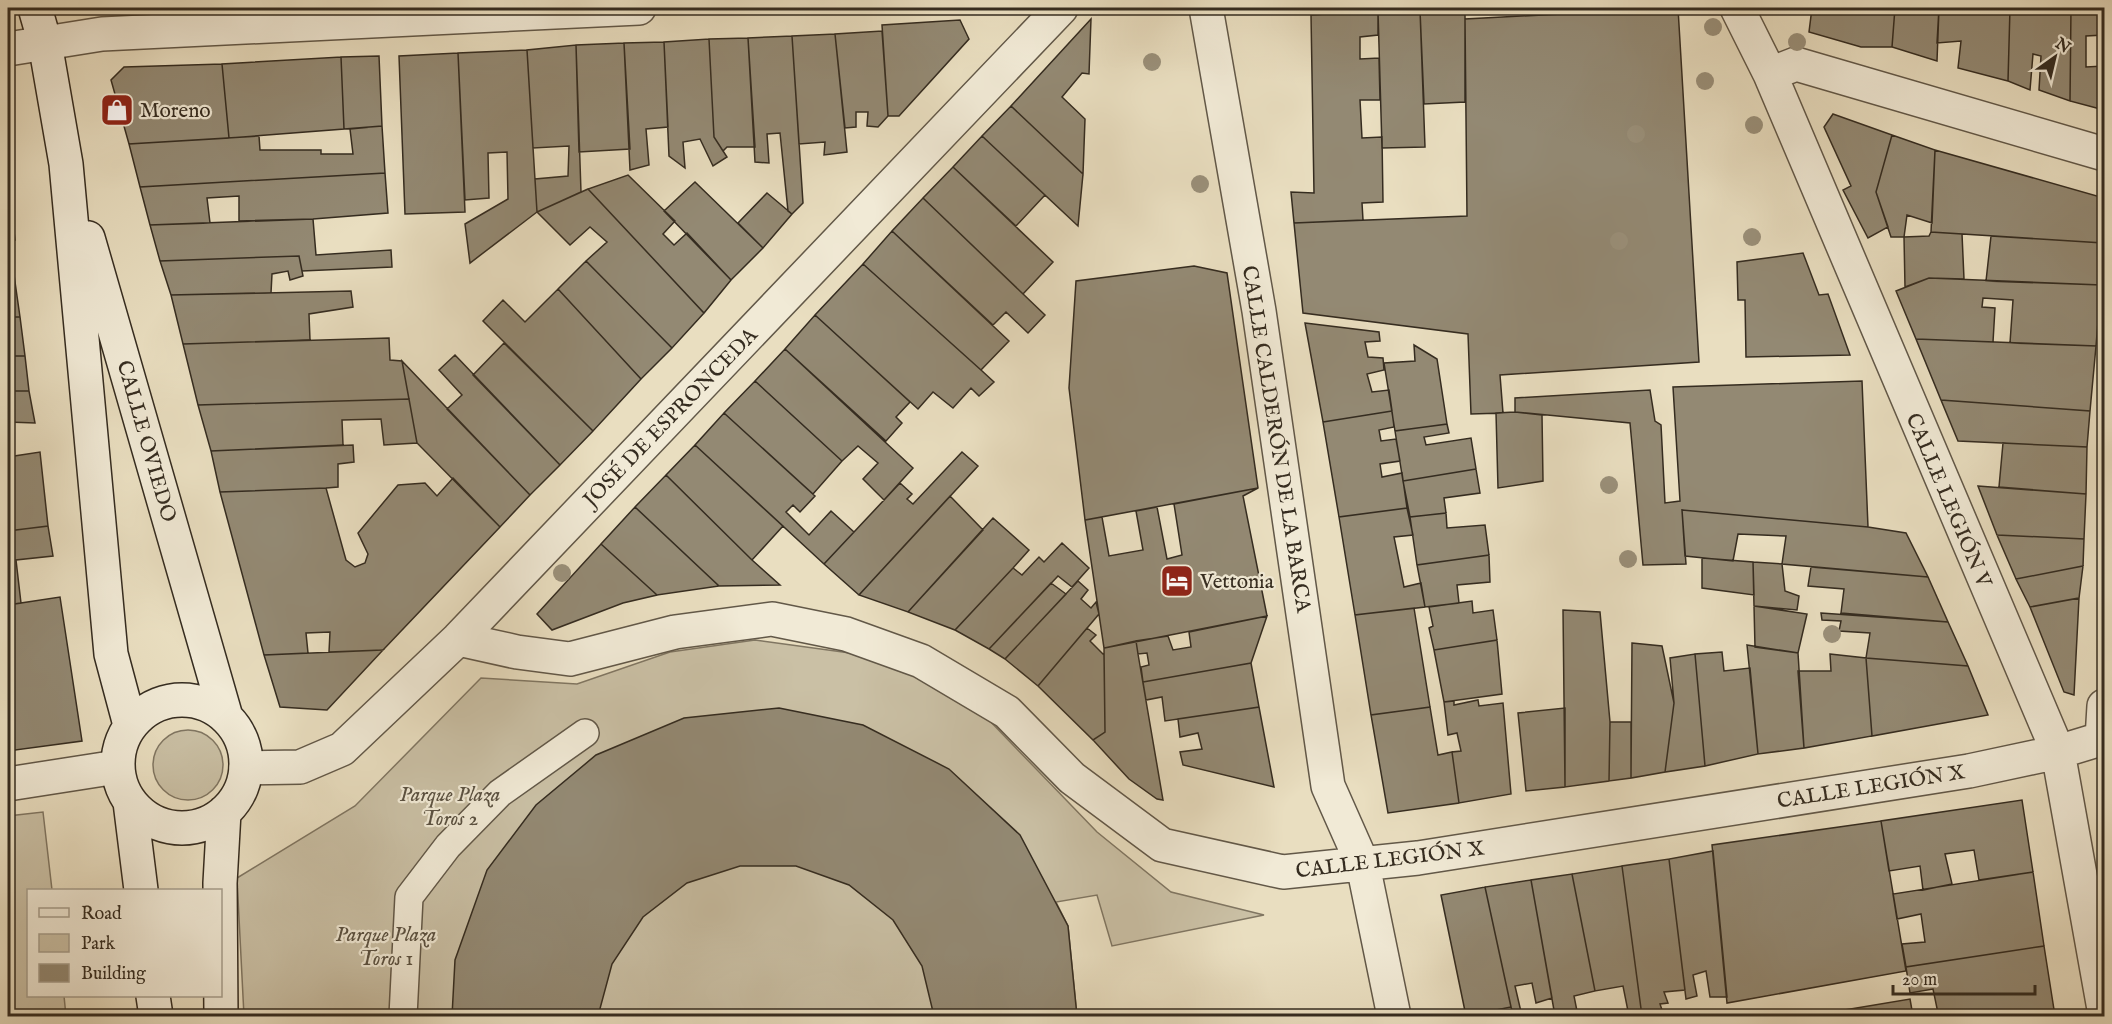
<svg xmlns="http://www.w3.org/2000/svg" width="2112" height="1024" viewBox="0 0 2112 1024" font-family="'IM FELL English',serif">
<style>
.green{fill:#cac0a5;stroke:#807662;stroke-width:1.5}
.building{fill:#938973;stroke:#352c20;stroke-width:1.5}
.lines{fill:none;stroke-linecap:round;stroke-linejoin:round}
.lane-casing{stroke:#625848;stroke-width:30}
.street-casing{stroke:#625848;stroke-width:36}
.secondary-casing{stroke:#352c20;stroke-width:36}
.lane{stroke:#f1ead6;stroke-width:27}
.street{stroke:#f1ead6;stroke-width:33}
.secondary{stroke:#f1ead6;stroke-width:33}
.tree{fill:#9a907a}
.labels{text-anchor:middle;stroke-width:4.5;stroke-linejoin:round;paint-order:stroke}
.poi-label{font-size:21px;fill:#352c20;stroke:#f1ead6;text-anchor:start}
.street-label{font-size:21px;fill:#352c20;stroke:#f1ead6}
.park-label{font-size:21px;font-style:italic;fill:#5a5141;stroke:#f1ead6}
</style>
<rect width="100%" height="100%" fill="#e9dec0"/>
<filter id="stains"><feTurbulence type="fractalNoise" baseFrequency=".00333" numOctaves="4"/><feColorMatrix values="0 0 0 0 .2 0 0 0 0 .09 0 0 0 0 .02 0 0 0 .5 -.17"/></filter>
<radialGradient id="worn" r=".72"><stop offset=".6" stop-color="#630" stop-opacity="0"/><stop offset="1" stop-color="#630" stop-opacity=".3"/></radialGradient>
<path class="green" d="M755 640 850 653 920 677 986 717 1097 832 1171 892 1264 915 1112 946 1097 895 1056 902 1068 926 1077 1016H244L237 878 355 806 481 678 577 684 670 652Z
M153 765a35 35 0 1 1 70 0a35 35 0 1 1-70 0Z
M43 812 52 890H28V996H64L66 1016H8V816Z"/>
<path class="building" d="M1444 8H1465V102L1424 104 1420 10Z
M1678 8 1699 362 1500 375 1503 413 1471 414 1468 334 1303 313 1294 223 1467 216 1465 19Z
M1812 8H1895L1892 47H1861L1809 32Z
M1895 8H1939L1937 61 1892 47Z
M1939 8H2010L2008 81 1958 68 1961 41 1937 43Z
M2010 8H2071L2070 101 2039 90 2041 56 2033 54 2030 90 2008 81Z
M2071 8H2104V35L2086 36V67L2104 66V110L2070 101Z
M1420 10 1425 147 1382 148 1378 11Z
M1378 11V35L1360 37V59L1379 58 1380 100H1360L1362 138 1382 137 1383 202 1362 203 1363 220 1294 223 1291 192 1314 193 1311 15Z
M1091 19 1089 74 1082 73 1062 97 1085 119 1083 174 1011 106Z
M960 20 969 39 899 116H888L882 25Z
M882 31 888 116 878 127 867 126 868 112H856V127L845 128 835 34Z
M835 34 847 152 824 155 825 142 799 144 792 36Z
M792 36 803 203 792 214 788 211 780 133 767 134 769 163 755 162 748 38Z
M748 38 755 147H727L723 151 714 137 709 39Z
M709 39 714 137 727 157 713 166 700 139 683 142 685 168 669 156 664 42Z
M664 42 668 127 646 129 649 165 630 170 624 43Z
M624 43 630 149 579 152 576 45Z
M576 45 581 192 537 212 535 179 568 176 569 146 533 148 527 50Z
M527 50 537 212 470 263 465 224 508 199 507 152 488 153 489 198 465 200 458 53Z
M458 53 465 212 405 214 399 56Z
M379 56 382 126 344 129 341 57Z
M341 57 344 129 229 138 222 64Z
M222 64 229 138 129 144 111 80 124 67Z
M1011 106 1083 174 1078 226 982 136Z
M1833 114 1892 135 1876 192 1888 227 1868 238 1843 190 1851 186 1824 127Z
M382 126 385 173 140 187 129 144 259 136 260 150H321V154H353L350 129Z
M1892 135 1935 150 1932 223 1907 215 1904 237H1891L1876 192Z
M982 136 1045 195 1016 226 953 167Z
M1935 150 2104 198 2103 243 1931 232Z
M953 167 1053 262 1023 294 923 198Z
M385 173 388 213 313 219 239 221V196L207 198 210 223 150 225 140 187Z
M628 175 675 221 663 234 674 245 687 233 731 280 704 313 588 189Z
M8 180 15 240H8Z
M695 182 763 248 731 280 664 211Z
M588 189 704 313 672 348 586 261 607 242 590 227 570 245 537 212Z
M767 193 792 214 763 248 738 223Z
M923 198 1045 315 1028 333 1006 312 993 325 892 231Z
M313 219 316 255 391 250 392 267 302 271 299 256 160 261 150 225Z
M892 231 1009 341 981 370 863 264Z
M1931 232 1962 234 1964 279 1929 278 1905 287 1904 237 1929 236Z
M1991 236 2103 243 2101 285 1986 281Z
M8 240 14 275H8Z
M1803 253 1819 295 1828 294 1850 355 1746 357 1745 300H1738L1737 262Z
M299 256 303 276 290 280 288 271 272 274 271 293 171 295 160 261Z
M586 261 672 348 641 379 558 289Z
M863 264 981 370 994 382 979 396 971 388 953 408 933 392 918 409 815 315Z
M1194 266 1227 273 1258 488 1085 520 1069 388 1076 281Z
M8 275H14L20 317H8Z
M1929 278 2101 285 2096 346 2010 343 2013 300 1983 298 1982 307 1995 308 1993 342 1916 339 1896 291Z
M558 289 641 379 593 431 483 321 503 300 525 322Z
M351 291 353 307 309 314 310 340 183 344 171 295Z
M815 315 910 402 896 417 902 423 886 441 785 349Z
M8 317H20L25 356H8Z
M1305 323 1379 332 1380 341 1365 342 1368 357 1383 358 1384 370 1367 374 1372 392 1389 390 1392 411 1323 422Z
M389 338 390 360 402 361 409 399 198 405 183 344Z
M1916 339 2096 346 2090 411 1941 400Z
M504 343 593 431 560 465 473 375Z
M1414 345 1437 359 1447 424 1395 431 1384 363 1415 361Z
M785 349 913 468 884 500 863 479 878 463 858 446 842 461 755 381Z
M455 355 560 465 530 495 447 409 462 395 439 370Z
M8 356H25L29 391H8Z
M402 361 530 495 500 527 417 443Z
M755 381 842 461 813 494 724 413Z
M1862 381 1868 527 1682 510 1686 564 1643 565 1630 423 1515 412V398L1650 390 1655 421 1661 425 1665 503 1680 501 1673 387Z
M8 391H29L35 423 8 422Z
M409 399 417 443 384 445 381 419 342 420 343 445 211 451 198 405Z
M1941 400 2090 411 2087 447 1958 441Z
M1392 411 1394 427 1379 430 1381 441 1396 439 1400 461 1380 464 1382 477 1402 473 1407 508 1339 517 1323 422Z
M1515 412 1542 415 1543 481 1498 488 1496 413Z
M724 413 815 496 800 512 793 505 786 512 809 535 831 511 854 532 824 564 695 445Z
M1447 424 1449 433 1424 437 1426 445 1471 438 1476 469 1403 481 1395 431Z
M2003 443 2087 447 2086 494 1999 487Z
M353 445 354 462 338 464V487L326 488 220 492 211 451Z
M695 445 783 526 752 560 666 475Z
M40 452 48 526 8 531V457Z
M962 452 978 466 859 595 824 564 900 483 912 494 907 499 913 504Z
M1476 469 1480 493 1444 498 1446 513 1410 517 1403 481Z
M666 475 752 560 780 585 719 586 635 507Z
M453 478 500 527 383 650 329 652 330 632 306 633 308 653 264 655 220 492 326 488 346 560 355 567 365 563 368 554 358 533 398 485 425 483 437 496Z
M1978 486 2086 494 2084 539 1997 535Z
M1258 488 1243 496 1267 616 1104 648 1085 520 1102 517 1109 556 1143 550 1136 511 1157 507 1167 559 1182 555 1174 504Z
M950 496 983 530 908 612 859 595Z
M635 507 719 586 657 595 601 544Z
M1407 508 1413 535 1394 537 1404 587 1421 583 1425 607 1355 615 1339 517Z
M1682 510 1868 527 1906 533 1928 577 1782 564 1786 536 1738 534 1733 561 1685 556Z
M1446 513 1447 528 1485 525 1489 555 1417 565 1410 517Z
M993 518 1029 550 1013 568 955 630 908 612Z
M48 526 53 556 16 560 21 603 8 605V531Z
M1997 535 2084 539 2083 566 2016 579Z
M1062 543 1089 568 1072 587 1058 576 989 649 955 630 1013 568 1022 575 1039 557 1044 562Z
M601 544 657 595 623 603 552 630 537 614Z
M1489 555 1490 582 1457 585 1459 603 1425 607 1417 565Z
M1702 558 1753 562 1754 595 1702 588Z
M1753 562 1782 564 1785 591 1799 596 1797 610 1754 606Z
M2083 566 2079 598 2030 607 2016 579Z
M1811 567 1928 577 1948 622 1841 613 1844 589 1808 586Z
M1078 581 1088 590 1081 599 1091 608 1096 602 1099 614 1038 686 1005 659Z
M1051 583 1066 594 1005 659 989 649Z
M60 597 82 741 8 751V605Z
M2079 598 2074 695 2064 692 2030 607Z
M1472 601 1473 613 1493 610 1497 640 1434 650 1429 628 1433 626 1429 607Z
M1754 606 1807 614 1798 653 1755 647Z
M1414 608 1430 707 1371 715 1355 615Z
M1563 610 1600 612 1610 722 1609 781 1565 787Z
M1821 613 1948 622 1968 666 1866 658 1870 633 1839 631 1841 621 1822 620Z
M1267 616 1251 663 1143 682 1141 667 1149 665 1147 653 1138 654 1136 641 1168 636 1173 650 1191 647 1189 632Z
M1087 628 1096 635 1090 641 1104 655 1105 732 1093 740 1038 686Z
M1497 640 1502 694 1444 702 1434 650Z
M1136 641 1138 654 1163 800 1157 799 1129 779 1093 740 1105 732 1104 648Z
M1632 643 1662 646 1674 703 1665 772 1631 778Z
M1747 645 1798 653 1804 748 1758 754Z
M383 650 327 710 280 707 264 655Z
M1722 652 1724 671 1750 668 1758 754 1705 766 1695 654Z
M1695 654 1705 766 1665 772 1674 703 1670 658Z
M1830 654 1866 658 1872 736 1804 748 1798 671H1831Z
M1866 658 1968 666 1988 715 1872 736Z
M1251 663 1259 707 1165 721 1162 697 1146 700 1143 682Z
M1478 700 1479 706 1503 703 1511 794 1459 803 1452 752 1461 751 1457 733 1448 735 1444 702 1454 701V705Z
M1259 707 1274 787 1183 765 1180 752 1202 749 1198 733 1180 737 1178 719Z
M1430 707 1438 755 1452 752 1459 803 1388 813 1371 715Z
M779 708 863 725 949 769 1020 835 1068 926 1077 1016H934L922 966 893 920 849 885 796 866H740L687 883 643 917 612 964 598 1016H452L455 960 487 870 536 805 596 755 684 718Z
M1565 708V787L1526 791 1518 713Z
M1610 722H1631V778L1609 781Z
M2022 800 2033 872 1979 880 1974 850 1945 854 1952 884 1923 890 1920 866 1889 871 1881 821Z
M1881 821 1906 971 1727 1003 1712 845Z
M1713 851 1727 997H1710L1706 971 1693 975 1697 996 1686 999 1669 859Z
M1669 859 1685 990 1664 992 1668 1003 1660 1004 1664 1016H1642L1622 866Z
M1622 866 1642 1016H1629L1623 986 1595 991 1572 874Z
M2033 872 2044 946 1906 967 1902 944 1925 942 1921 914 1897 919 1893 894Z
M1572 874 1595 991 1574 996 1578 1016H1555L1531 880Z
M1531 880 1552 998 1536 1003 1532 983 1515 986 1522 1016H1513L1485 887Z
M1485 887 1511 1007 1466 1016 1441 895Z
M2044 946 2055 1016H1913L1938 1013 1933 989 1910 993 1906 967Z
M1910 999 1913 1016H1815V1015Z"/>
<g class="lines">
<defs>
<path id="lane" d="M403 1016 409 897 448 846 500 793 585 733"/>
<path id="street" d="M1206 8 1259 311 1328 786 1363 865 1394 1016
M1737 8 1770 74 2058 752 2104 1009
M8 49 102 34 639 8
M1770 74 1796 64 2104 154
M458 639 517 652 570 659 675 632 772 619 846 634 921 661 1007 712 1072 778 1162 845 1283 872 1418 858 1969 771 2058 752 2104 738
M2102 739 2104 706
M246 768 300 767 342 749 458 639 1061 8
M8 784 117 767"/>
<path id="secondary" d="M35 8 45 43 66 164 111 654 130 725
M88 238 226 717
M118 764a64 64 0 1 1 128 0a64 64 0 1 1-128 0Z
M130 802 141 890
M153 996 156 1016
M221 1016 220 883 224 812"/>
</defs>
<use href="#lane" class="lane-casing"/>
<use href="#street" class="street-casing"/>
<use href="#secondary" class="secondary-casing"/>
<use href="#lane" class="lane"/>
<use href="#street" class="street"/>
<use href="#secondary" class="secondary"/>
</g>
<g class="tree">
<circle cx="1713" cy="27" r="9"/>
<circle cx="1797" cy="42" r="9"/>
<circle cx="1152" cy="62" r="9"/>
<circle cx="1705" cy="81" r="9"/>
<circle cx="1754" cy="125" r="9"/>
<circle cx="1636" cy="134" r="9"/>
<circle cx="1200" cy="184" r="9"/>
<circle cx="1752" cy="237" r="9"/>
<circle cx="1619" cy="241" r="9"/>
<circle cx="1609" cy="485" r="9"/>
<circle cx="1628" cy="559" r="9"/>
<circle cx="562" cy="573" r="9"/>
<circle cx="1832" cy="634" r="9"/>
</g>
<defs>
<symbol id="shop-square" viewBox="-11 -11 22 22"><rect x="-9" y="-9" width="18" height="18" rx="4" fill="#8f2418" stroke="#f1ead6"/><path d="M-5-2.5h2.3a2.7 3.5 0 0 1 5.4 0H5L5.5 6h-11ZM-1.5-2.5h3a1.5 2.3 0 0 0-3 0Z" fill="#fff"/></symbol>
<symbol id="hotel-square" viewBox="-11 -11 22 22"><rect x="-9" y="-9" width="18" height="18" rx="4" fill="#8f2418" stroke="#f1ead6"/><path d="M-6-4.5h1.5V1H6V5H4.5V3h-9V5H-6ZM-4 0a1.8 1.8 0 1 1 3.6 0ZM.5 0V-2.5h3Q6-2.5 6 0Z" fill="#fff"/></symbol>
</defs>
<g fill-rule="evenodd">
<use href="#shop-square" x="98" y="91" width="38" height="38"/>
<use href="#hotel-square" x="1158" y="562" width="38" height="38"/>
</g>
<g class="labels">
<g class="poi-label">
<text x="140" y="117">Moreno</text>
<text x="1200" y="588">Vettonia</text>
</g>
<g class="street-label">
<text transform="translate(670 417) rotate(-46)" y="7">JOSÉ DE ESPRONCEDA</text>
<text transform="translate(1277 439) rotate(81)" y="7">CALLE CALDERÓN DE LA BARCA</text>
<text transform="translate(147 441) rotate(74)" y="7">CALLE OVIEDO</text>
<text transform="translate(1949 500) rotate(67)" y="7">CALLE LEGIÓN V</text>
<text transform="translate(1871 786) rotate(-9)" y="7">CALLE LEGIÓN X</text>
<text transform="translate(1390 859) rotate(-7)" y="7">CALLE LEGIÓN X</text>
</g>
<g class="park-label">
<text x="450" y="801">Parque Plaza<tspan x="450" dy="24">Toros 2</tspan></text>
<text x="386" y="941">Parque Plaza<tspan x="386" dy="24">Toros 1</tspan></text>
</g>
</g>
<rect width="2112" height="1024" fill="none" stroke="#e9dec0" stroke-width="30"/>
<rect x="9" y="9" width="2094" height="1006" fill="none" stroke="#352c20" stroke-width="3"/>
<rect x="15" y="15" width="2082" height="994" fill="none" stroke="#352c20" stroke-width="1.5"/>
<rect x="27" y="889" width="195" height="108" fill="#f1ead6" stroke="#a69e8d" stroke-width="1.5"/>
<rect x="39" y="908" width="30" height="9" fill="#f1ead6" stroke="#a69e8d" stroke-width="1.5"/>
<text x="81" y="919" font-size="18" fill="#352c20">Road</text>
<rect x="39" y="934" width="30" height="18" fill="#cac0a5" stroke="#a69e8d" stroke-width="1.5"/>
<text x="81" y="949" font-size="18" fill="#352c20">Park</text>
<rect x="39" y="964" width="30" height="18" fill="#938973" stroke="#a69e8d" stroke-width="1.5"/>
<text x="81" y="979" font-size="18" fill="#352c20">Building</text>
<g transform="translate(2055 57) rotate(34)" stroke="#f1ead6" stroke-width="4.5" paint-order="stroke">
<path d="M0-4.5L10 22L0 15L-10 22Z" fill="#352c20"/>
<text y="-9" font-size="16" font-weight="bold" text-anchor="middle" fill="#352c20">N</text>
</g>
<path d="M1893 985v9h142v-9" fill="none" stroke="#352c20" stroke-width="3"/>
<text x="1902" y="985" font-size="18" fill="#352c20" stroke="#f1ead6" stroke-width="4.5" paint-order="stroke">20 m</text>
<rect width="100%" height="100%" filter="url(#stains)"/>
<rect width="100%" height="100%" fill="url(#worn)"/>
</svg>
